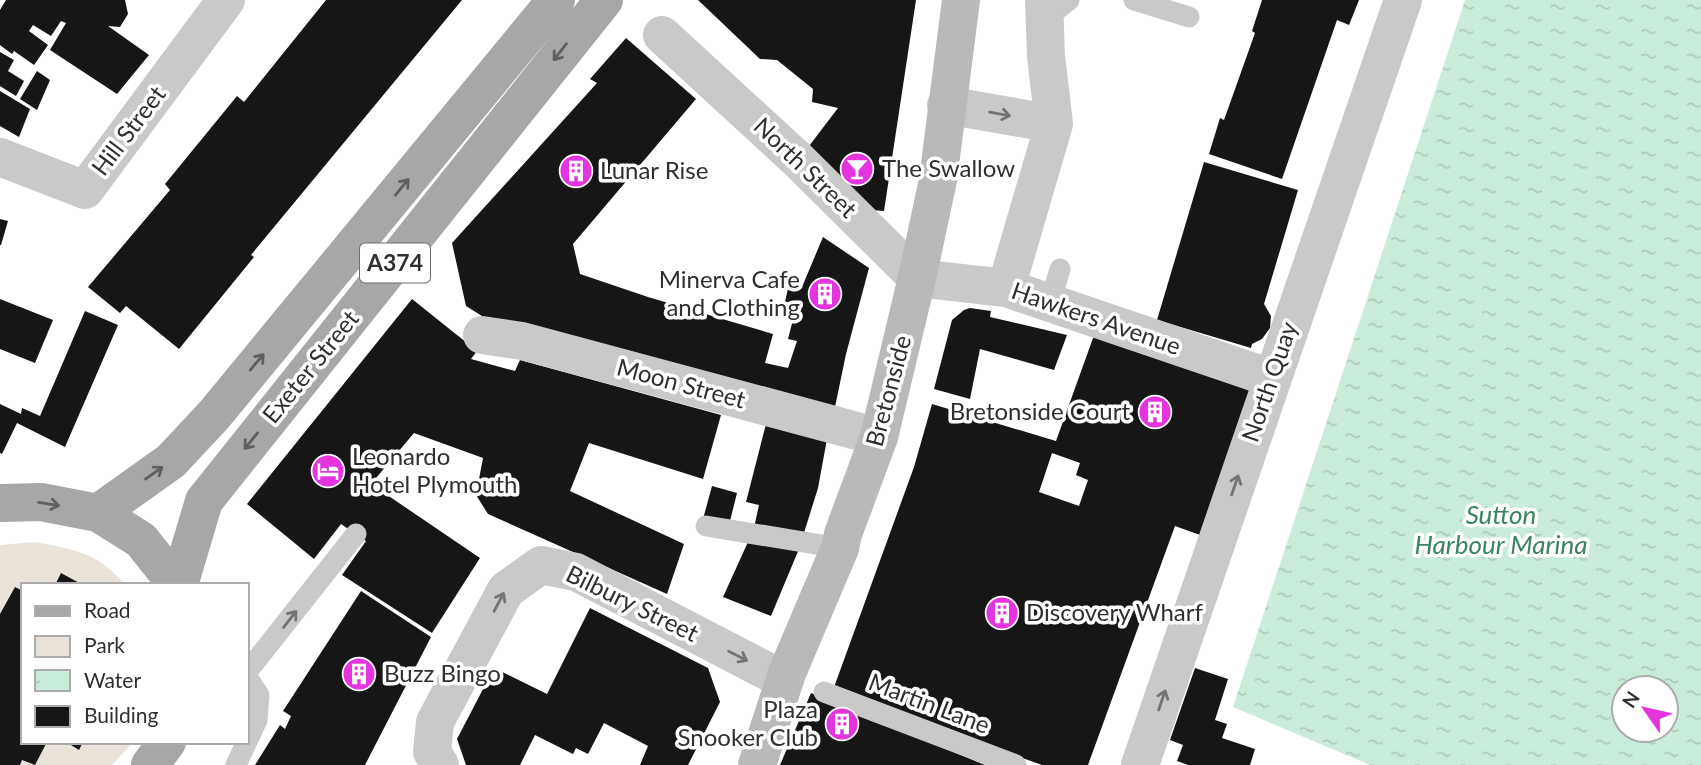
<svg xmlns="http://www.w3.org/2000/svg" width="1701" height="765" viewBox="0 0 1701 765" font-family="Lato,sans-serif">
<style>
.green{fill:#e9e3da}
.water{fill:url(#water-ripples);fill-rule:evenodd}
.building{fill:#161616;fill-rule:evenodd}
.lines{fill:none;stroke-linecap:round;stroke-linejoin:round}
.lane{stroke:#c9c9c9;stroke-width:21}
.street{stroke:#c9c9c9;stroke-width:38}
.secondary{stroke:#b9b9b9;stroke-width:38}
.primary{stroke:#a7a7a7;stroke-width:38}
.oneway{stroke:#5f5f5f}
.oneway2{stroke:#747474}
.labels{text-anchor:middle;stroke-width:7;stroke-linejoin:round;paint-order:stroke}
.shield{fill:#fff;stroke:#6d6d6d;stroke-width:2}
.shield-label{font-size:23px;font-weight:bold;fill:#2f2f2f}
.street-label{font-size:24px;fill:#2f2f2f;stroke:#fff}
.poi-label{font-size:24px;fill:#2f2f2f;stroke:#fff;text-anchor:start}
.water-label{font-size:26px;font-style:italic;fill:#3a845e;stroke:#fff}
</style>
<defs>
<pattern id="water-ripples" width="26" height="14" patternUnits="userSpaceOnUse" patternTransform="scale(1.75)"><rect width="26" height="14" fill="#caecda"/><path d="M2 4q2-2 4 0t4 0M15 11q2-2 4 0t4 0" fill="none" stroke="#aecbbb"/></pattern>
</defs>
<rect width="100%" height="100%" fill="#fff"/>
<path class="green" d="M37 542C75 550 99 553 125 585H23V742H133L112 765H0V545Z"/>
<path class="water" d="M1465 0H1701V765H1370L1233 707ZM1624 688H1666V730H1624Z"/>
<path class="building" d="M6 0H125L128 14 120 27 108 26 149 55 117 94 50 50 66 23 61 21 51 36 33 25 29 31 48 45 34 65 14 51 12 54 0 45V10Z
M326 0H462L251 255 254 257 179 349 126 306 120 313 88 287 170 190 165 184 237 96 244 102Z
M698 0H916L884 211 870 210 806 150 838 108 812 102 813 89 777 60 760 59Z
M1262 0H1359L1349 25 1337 20 1282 179 1209 154 1220 118 1224 120 1255 33 1252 31Z
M626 38 696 99 573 244 580 274 648 297 773 334 765 363 788 368 797 341 788 339 797 304 785 302 789 284 802 287 823 237 869 268 846 354 835 407 522 341 466 306 452 243 597 83 590 79Z
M0 52 14 60 8 71 24 81 16 96 0 86Z
M37 71 50 80 37 110 20 99Z
M0 91 30 109 19 137 0 126Z
M1204 162 1298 190 1264 304 1271 316 1270 328 1262 339 1252 344 1251 348 1157 320Z
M0 219 8 221 1 245H0Z
M0 299 53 320 35 363 0 349Z
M412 299 477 351 471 359 515 371 520 360 721 415 703 479 589 443 570 491 684 544 667 594 488 514 476 495 483 458 414 433 371 484 480 558 432 633 342 575 366 541 341 524 314 559 247 504Z
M970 308 991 311 990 317 1067 335 1054 370 980 349 970 399 934 389 952 320 964 310Z
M85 311 118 325 65 447 17 423 2 454 0 453V404L21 414 22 408 40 416Z
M1097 327 1254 382 1200 535 1175 526 1088 765H1042L833 690 914 467 932 404 1056 441ZM1052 453 1080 463 1076 475 1088 480 1079 506 1039 492Z
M766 424 827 439 818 488 803 536 754 528 759 505 746 502Z
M712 486 737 493 729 525 703 519Z
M748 542 799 549 771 616 723 597Z
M61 573 83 585H55Z
M15 587 23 591V742H47L35 765 22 760 20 765H0V614Z
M361 591 431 637 365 765H255L280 725 285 729 291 716 283 711Z
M590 608 708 668 720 702 688 765H640L648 746 604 723 588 754 576 748 573 754 535 735 520 765H466L457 739 494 668 547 694Z
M1195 668 1228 679 1215 720 1227 724 1222 738 1255 749 1250 765H1188L1177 761 1183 745 1170 740Z
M811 693 985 765H780Z
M66 742H83L79 750Z"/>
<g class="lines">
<path class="lane" d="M1134 0 1189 17
M1044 20 1069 0
M1050 303 1060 269
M706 526 840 548
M247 672 356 534
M824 692 1016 765
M236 765 257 720 259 695 247 677"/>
<path class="street" d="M662 35 797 159 917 278 1006 288 1271 378
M946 105 1054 124
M0 157 85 190 226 0
M1006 288 1054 124 1046 56 1044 0
M482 335 522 341 879 437
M440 765 432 752 435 722 506 590 541 565 576 572 784 680
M1140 765 1403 0"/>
<path class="secondary" d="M757 765 787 673 840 548 843 534 879 437 917 278 938 180 961 0"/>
<path class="primary" d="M0 503 41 502 98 513 141 540 177 585
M98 513 171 461 214 415 556 0
M179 585 204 501 604 0
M150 765 167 742"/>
</g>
<defs><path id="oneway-shaft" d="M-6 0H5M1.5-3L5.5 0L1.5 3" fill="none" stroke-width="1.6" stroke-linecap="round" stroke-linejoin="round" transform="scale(1.75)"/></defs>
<g class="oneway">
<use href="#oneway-shaft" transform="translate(560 52) rotate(128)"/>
<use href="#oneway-shaft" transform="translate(402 187) rotate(-51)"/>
<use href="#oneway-shaft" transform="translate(257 362) rotate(-50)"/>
<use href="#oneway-shaft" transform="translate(251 441) rotate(129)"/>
<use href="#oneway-shaft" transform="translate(154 473) rotate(-35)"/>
<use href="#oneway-shaft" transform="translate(49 504) rotate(9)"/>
</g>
<g class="oneway2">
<use href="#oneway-shaft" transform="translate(1000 114) rotate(10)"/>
<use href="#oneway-shaft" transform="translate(1235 485) rotate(-71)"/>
<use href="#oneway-shaft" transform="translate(499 602) rotate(-62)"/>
<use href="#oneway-shaft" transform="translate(290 619) rotate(-52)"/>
<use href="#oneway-shaft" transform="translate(738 656) rotate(27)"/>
<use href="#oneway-shaft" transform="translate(1162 700) rotate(-71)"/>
</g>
<defs>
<symbol id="bar-disc" viewBox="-11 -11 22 22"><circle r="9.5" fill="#e334de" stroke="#fff"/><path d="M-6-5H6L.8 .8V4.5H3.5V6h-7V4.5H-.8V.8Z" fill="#fff"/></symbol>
<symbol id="building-disc" viewBox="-11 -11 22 22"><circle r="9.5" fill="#e334de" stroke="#fff"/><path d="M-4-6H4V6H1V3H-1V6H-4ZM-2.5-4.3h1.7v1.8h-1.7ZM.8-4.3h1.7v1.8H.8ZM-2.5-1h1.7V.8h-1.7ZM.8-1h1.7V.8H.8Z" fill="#fff"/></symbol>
<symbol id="hotel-disc" viewBox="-11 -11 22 22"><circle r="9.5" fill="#e334de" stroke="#fff"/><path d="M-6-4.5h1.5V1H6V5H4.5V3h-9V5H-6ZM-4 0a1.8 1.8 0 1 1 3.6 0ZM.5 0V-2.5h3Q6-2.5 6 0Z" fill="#fff"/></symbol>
</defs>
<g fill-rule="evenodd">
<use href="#bar-disc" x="838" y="150" width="38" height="38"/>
<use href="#building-disc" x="557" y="152" width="38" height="38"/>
<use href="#building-disc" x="806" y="275" width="38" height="38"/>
<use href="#building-disc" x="1136" y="393" width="38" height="38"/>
<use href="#hotel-disc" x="309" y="452" width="38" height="38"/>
<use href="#building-disc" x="983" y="594" width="38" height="38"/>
<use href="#building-disc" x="340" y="655" width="38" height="38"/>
<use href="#building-disc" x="823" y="705" width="38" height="38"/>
</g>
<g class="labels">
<rect class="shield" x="360" y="243.5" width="70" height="39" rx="5"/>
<g class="shield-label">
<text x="395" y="271">A374</text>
</g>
<g class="street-label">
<text transform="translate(129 131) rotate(-53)" y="8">Hill Street</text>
<text transform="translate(805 168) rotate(44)" y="8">North Street</text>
<text transform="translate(1096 319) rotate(19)" y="8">Hawkers Avenue</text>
<text transform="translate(311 367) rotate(-51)" y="8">Exeter Street</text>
<text transform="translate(1270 382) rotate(-71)" y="8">North Quay</text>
<text transform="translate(681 384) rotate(15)" y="8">Moon Street</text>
<text transform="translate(889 391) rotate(-75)" y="8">Bretonside</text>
<text transform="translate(632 604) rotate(26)" y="8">Bilbury Street</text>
<text transform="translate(929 704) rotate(21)" y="8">Martin Lane</text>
</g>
<g class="poi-label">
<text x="882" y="177">The Swallow</text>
<text x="600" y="179">Lunar Rise</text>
<text x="800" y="288" text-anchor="end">Minerva Cafe<tspan x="800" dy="28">and Clothing</tspan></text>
<text x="1130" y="420" text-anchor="end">Bretonside Court</text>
<text x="352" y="465">Leonardo<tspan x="352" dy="28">Hotel Plymouth</tspan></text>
<text x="1026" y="621">Discovery Wharf</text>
<text x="384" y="682">Buzz Bingo</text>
<text x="818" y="718" text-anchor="end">Plaza<tspan x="818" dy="28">Snooker Club</tspan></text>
</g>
<g class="water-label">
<text x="1501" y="524">Sutton<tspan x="1501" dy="30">Harbour Marina</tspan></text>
</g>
</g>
<rect x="21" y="583" width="228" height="161" fill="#ffffff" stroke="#acacac" stroke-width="2"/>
<rect x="35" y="606" width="35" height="10" fill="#a7a7a7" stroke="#acacac" stroke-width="2"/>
<text x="84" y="618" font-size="21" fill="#2f2f2f">Road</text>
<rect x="35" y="636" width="35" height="21" fill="#e9e3da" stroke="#acacac" stroke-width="2"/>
<text x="84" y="653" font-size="21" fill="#2f2f2f">Park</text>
<rect x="35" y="670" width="35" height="21" fill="url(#water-ripples)" stroke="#acacac" stroke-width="2"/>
<text x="84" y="688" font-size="21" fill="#2f2f2f">Water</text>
<rect x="35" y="706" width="35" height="21" fill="#161616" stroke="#acacac" stroke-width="2"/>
<text x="84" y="723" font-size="21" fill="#2f2f2f">Building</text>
<g transform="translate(1645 709) rotate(304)"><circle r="33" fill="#ffffff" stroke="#acacac" stroke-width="2"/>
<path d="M0-5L12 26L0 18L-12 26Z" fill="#e334de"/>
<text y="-10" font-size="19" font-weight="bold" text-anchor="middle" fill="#2f2f2f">N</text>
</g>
</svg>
